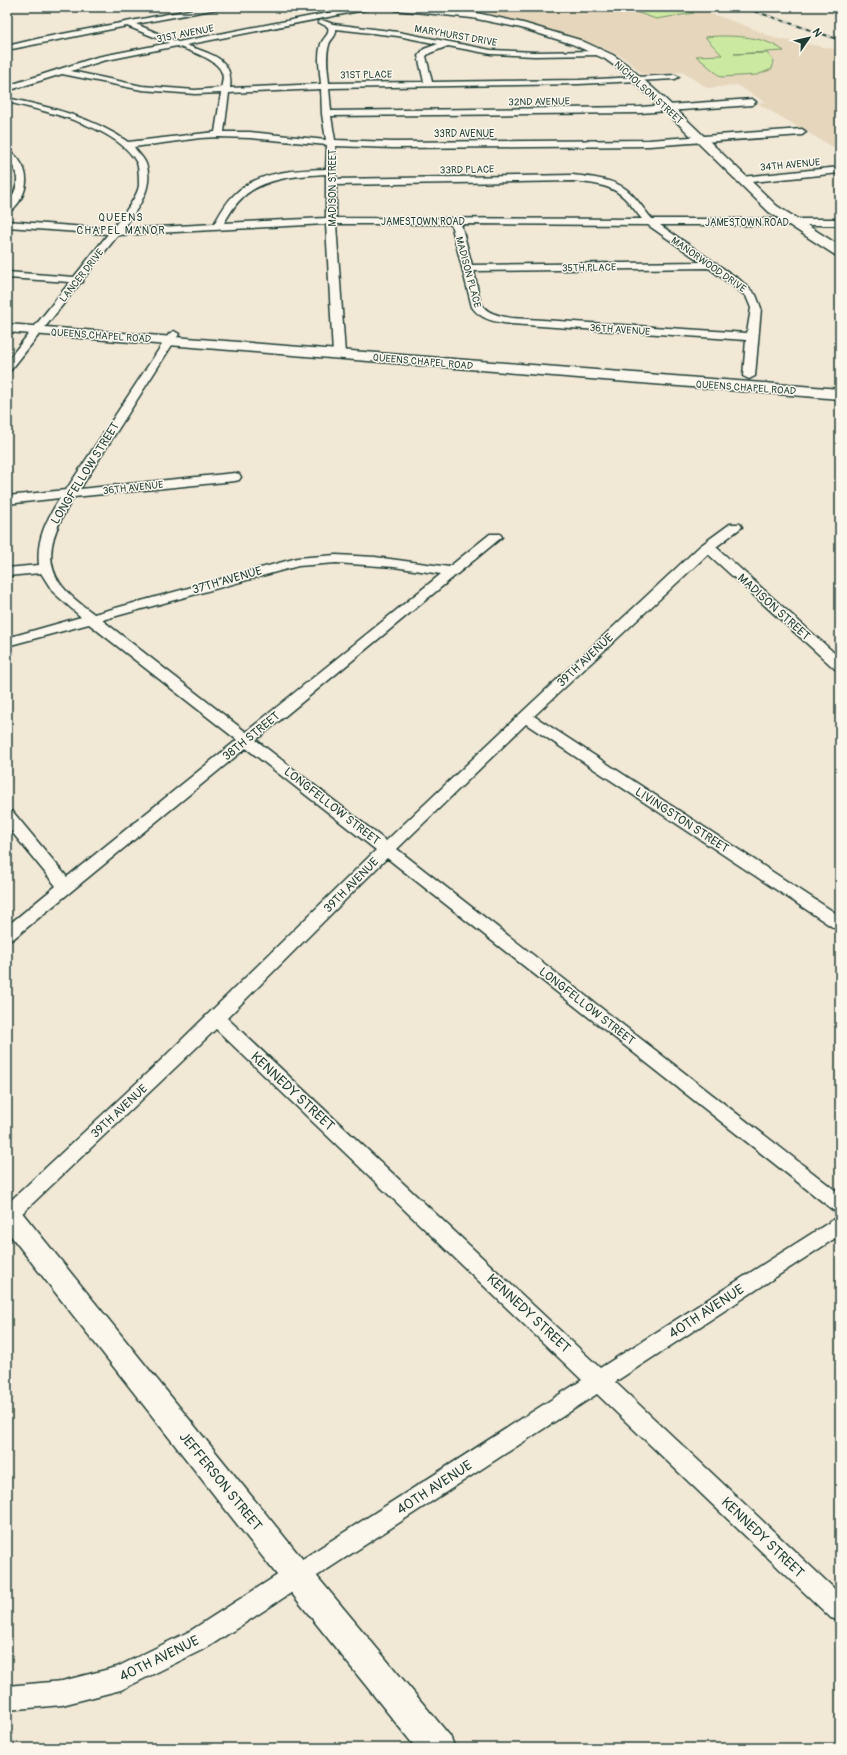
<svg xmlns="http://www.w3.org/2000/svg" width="847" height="1755" viewBox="0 0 847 1755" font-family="Pangolin,sans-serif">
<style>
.built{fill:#e6d6bc}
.green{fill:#cbe9a1;stroke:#75936a}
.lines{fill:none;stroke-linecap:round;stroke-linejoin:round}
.street-casing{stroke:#1f3d34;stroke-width:3}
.secondary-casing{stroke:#1f3d34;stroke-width:3}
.primary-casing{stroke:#1f3d34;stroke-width:3}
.street{fill:#fbf7ec;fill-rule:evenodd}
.secondary{fill:#fbf7ec;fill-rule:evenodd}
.primary{fill:#fbf7ec;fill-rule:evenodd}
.rail-casing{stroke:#1f3d34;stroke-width:2}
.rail{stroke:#fbf7ec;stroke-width:1.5;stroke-dasharray:4.5;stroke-linecap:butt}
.labels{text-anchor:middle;stroke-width:3;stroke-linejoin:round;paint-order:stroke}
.far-street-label{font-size:10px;fill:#1f3d34;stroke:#fbf7ec}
.far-neighbourhood-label{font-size:11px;letter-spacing:1px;fill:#1f3d34;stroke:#fbf7ec}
.street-label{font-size:12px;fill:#1f3d34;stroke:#fbf7ec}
.near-street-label{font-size:14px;fill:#1f3d34;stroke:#fbf7ec}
</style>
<rect width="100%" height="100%" fill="#f1e8d6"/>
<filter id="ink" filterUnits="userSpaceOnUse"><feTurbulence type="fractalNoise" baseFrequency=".025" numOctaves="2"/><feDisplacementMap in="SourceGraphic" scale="8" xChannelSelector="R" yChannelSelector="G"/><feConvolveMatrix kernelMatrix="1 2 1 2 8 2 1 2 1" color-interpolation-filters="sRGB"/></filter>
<g filter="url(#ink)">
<path class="built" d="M529 7H692L746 26 774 38 840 50V146L833 147 757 103 765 102 737 85 708 88 682 72 644 75 628 61 617 54 574 36 529 24 481 14 529 9Z"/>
<path class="green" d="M621 7H678L694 13 656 19Z
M719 36C742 36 765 37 784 51L734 54 767 53 774 61 772 69 757 75 721 77 696 56 722 55 705 37Z"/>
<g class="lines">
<defs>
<path id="street" d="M205 7H221L217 9 136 24 178 42 358 7H373L369 9 186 45C209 54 234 57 230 88L321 84C320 71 317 57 321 44 323 37 330 36 328 27L318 22 322 20 333 24 398 32 491 50 534 52 600 51 604 53 600 55 534 56 491 54 448 46 430 53 426 56 432 82 579 80 675 75 679 77 675 79 579 84 329 88 331 111 640 107 752 99 756 102 752 105 640 113 331 116 335 140 393 142 649 140 802 129 806 132 802 135 649 146 393 148 335 146 336 179 573 175C590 177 614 179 627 190 637 198 644 210 652 219H840V225H660L740 280 756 295 761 308 755 376 749 379 743 376 746 340 511 324C496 322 481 320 472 307L451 224H336L345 354 339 357 333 354 326 224 118 235 83 279V282L80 283 11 370 7 371V361L70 282 7 278V272L74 277 108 234 7 227V221L112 229C120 219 138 197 139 185 139 179 139 168 137 163 118 126 44 111 7 102V98C50 107 92 117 128 142L215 132 221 93 195 94 142 90 62 74 7 91V86L97 57 169 43 127 26 7 50V46L41 38ZM336 29 398 36 438 44 424 49 418 56 424 82 329 83C328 71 325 57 329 45 330 39 337 37 336 29ZM177 46C189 51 218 59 222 73 224 78 222 83 221 88L195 90 142 86 71 71 102 61ZM321 89 322 114 326 140 250 132H224L229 93ZM219 137 250 138 327 145 326 169C295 170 256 171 233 196 225 204 220 214 214 224L123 229C136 211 155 188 146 164 144 158 137 152 134 147L200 138ZM326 174V218L224 223C229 215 234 205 242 198 264 177 297 176 326 174ZM573 181C588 183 609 184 621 195 629 201 635 211 642 219L336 218V185ZM461 224 648 225 701 262 472 265ZM709 268 746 296 751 308 747 333 511 318C475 312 481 302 474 271Z
M7 150C12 152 16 156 19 160 29 174 28 187 19 202 16 206 12 211 7 212 7 200 18 192 17 179 17 168 7 161 7 150Z
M840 167V173L741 183 736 180 741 177Z
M174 331 179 334 80 489 235 473 239 474 241 477 239 480 235 481 74 497C58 522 40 555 60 583 68 595 82 605 94 614L297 558 336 555 375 557 449 567 490 534H500L502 537 256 740 386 841 520 714 700 546 730 524H740L742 527 716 547 840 658V670L835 669 708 554 534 716 840 916V929L834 928 526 724 397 849 840 1194V1213L833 1210 387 858 227 1018 600 1368 833 1220 840 1217V1235L615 1382 840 1594V1621L831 1618 597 1394 208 1647 121 1690 62 1705 7 1710V1686L62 1681 117 1667 190 1631 582 1380 216 1029 14 1221 7 1224V1204L160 1061 376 850 246 748 13 939 7 941V926L56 886 7 826V810L13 812 67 877 237 740 89 624 7 646V638L81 617 53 592 41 573 7 576V568L39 565C36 539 47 519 60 498L7 504V496L66 490 169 334ZM336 563 394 567 441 574 246 732 102 620 298 566Z"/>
<path id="secondary" d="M391 7H423L472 12 523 23 580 40 613 55 627 65 662 96 777 206 840 246V256L835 255 769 212 654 100 619 69 605 59 572 44 521 28 472 18 396 10Z
M7 1202 16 1205 295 1550 450 1736 455 1748H416L273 1570 7 1231Z"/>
<path id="primary" d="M7 324 840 389V399L7 332Z"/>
</defs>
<use href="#street" class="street-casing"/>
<use href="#secondary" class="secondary-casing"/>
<use href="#primary" class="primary-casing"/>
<use href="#street" class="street"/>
<use href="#secondary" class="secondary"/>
<use href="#primary" class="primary"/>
<defs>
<path id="rail" d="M742 7 840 40"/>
</defs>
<use href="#rail" class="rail-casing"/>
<use href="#rail" class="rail"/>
</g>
</g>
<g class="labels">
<g class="far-street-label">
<text transform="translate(185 33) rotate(-11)" y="4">31ST AVENUE</text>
<text transform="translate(456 35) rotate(10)" y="4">MARYHURST DRIVE</text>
<text transform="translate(366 74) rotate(-1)" y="4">31ST PLACE</text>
<text transform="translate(649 92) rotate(42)" y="4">NICHOLSON STREET</text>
<text transform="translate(539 101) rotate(-1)" y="4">32ND AVENUE</text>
<text x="464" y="137">33RD AVENUE</text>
<text transform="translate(790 164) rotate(-5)" y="4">34TH AVENUE</text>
<text transform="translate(467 169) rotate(-1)" y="4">33RD PLACE</text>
<text transform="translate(332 188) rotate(-90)" y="4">MADISON STREET</text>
<text x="423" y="225">JAMESTOWN ROAD</text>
<text x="747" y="226">JAMESTOWN ROAD</text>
<text transform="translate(709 264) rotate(35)" y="4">MANORWOOD DRIVE</text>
<text transform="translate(589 267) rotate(-1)" y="4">35TH PLACE</text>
<text transform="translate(469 272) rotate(75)" y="4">MADISON PLACE</text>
<text transform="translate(81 275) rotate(-52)" y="4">LANCER DRIVE</text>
<text transform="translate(620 329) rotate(4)" y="4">36TH AVENUE</text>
<text transform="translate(101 335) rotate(4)" y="4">QUEENS CHAPEL ROAD</text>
<text transform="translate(423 361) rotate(5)" y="4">QUEENS CHAPEL ROAD</text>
<text transform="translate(746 387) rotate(4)" y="4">QUEENS CHAPEL ROAD</text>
<text transform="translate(133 487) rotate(-6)" y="4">36TH AVENUE</text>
</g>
<g class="far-neighbourhood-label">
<text x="121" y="221">QUEENS<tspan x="121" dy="13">CHAPEL MANOR</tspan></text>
</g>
<g class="street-label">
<text transform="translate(85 473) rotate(-58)" y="4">LONGFELLOW STREET</text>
<text transform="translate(227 580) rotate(-16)" y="4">37TH AVENUE</text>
<text transform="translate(774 607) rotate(42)" y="4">MADISON STREET</text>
<text transform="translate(585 660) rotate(-43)" y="4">39TH AVENUE</text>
<text transform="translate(251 736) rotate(-39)" y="4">38TH STREET</text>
<text transform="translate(332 806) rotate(38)" y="4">LONGFELLOW STREET</text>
<text transform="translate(682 820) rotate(33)" y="4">LIVINGSTON STREET</text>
<text transform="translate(351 885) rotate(-45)" y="4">39TH AVENUE</text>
<text transform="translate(587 1006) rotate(38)" y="4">LONGFELLOW STREET</text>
<text transform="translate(119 1111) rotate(-43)" y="4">39TH AVENUE</text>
</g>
<g class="near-street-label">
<text transform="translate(293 1091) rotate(43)" y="5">KENNEDY STREET</text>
<text transform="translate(706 1311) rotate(-33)" y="5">40TH AVENUE</text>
<text transform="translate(529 1313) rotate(43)" y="5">KENNEDY STREET</text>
<text transform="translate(221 1481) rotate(51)" y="5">JEFFERSON STREET</text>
<text transform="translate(434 1487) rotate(-33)" y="5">40TH AVENUE</text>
<text transform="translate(763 1537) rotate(44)" y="5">KENNEDY STREET</text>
<text transform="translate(159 1658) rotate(-26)" y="5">40TH AVENUE</text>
</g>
</g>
<rect width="847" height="1755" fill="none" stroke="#fbf7ec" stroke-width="24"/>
<rect x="12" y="12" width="823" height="1731" fill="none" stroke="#1f3d34" stroke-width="1.5" filter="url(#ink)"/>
<g transform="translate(809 38) rotate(56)" stroke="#fbf7ec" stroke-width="3" paint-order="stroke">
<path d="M0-3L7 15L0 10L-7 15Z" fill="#1f3d34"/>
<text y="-6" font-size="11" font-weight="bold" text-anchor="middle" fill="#1f3d34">N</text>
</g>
</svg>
